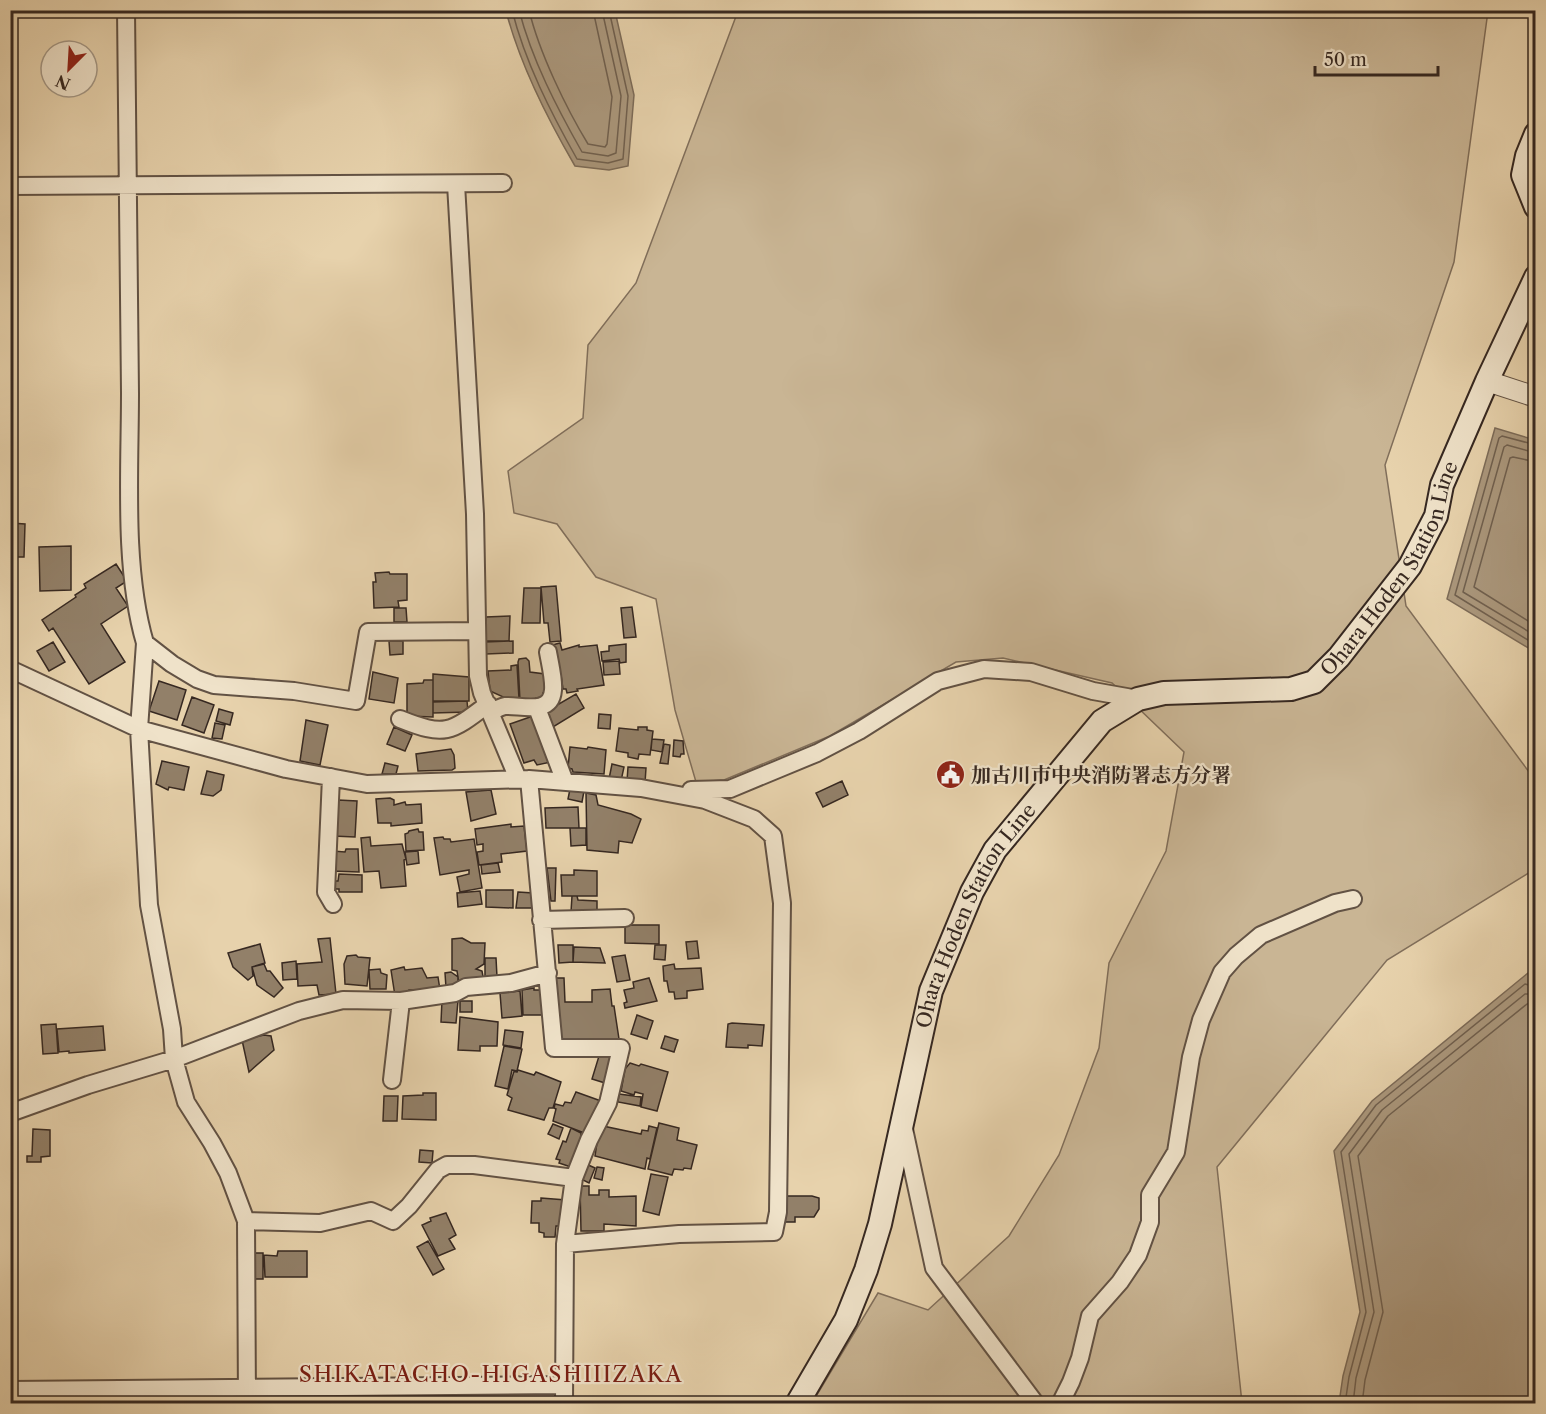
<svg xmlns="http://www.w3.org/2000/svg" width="1546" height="1414" viewBox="0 0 1546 1414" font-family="'Libre Caslon Text','Noto Serif JP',serif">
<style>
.green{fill:#c9b594;stroke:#806e5a;stroke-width:1.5}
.water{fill:#ab987d;stroke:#7c6b58;stroke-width:1.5}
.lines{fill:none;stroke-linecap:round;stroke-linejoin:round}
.shore{stroke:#70604f;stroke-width:1.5}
.building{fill:#928069;stroke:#362821;stroke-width:1.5}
.minor-casing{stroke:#625244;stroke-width:20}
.tertiary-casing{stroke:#625244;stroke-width:22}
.secondary-casing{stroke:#362821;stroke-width:26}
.minor{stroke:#efe2c9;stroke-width:16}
.tertiary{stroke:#efe2c9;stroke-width:20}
.secondary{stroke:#efe2c9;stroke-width:22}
.labels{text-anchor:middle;stroke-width:4.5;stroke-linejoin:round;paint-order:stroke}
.street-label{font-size:20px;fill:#362821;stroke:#efe2c9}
.poi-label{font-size:20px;font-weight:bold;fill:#362821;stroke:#efe2c9;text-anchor:start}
.quarter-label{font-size:22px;letter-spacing:1.5px;fill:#7a1f14;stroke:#efe2c9}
</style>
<rect width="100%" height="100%" fill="#e7d2ac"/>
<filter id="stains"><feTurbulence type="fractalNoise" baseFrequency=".00333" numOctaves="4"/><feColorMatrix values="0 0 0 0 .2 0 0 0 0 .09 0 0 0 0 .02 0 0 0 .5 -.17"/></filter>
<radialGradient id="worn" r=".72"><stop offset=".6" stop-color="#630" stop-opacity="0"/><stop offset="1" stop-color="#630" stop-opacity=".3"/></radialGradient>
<path class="green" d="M738 11H1488L1454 262 1385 465 1406 606 1535 780V869L1387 960 1217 1167 1242 1403H812L878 1293 928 1310 1009 1236 1059 1155 1099 1048 1109 963 1166 851 1184 752 1112 683 1003 658 956 662 830 736 724 780 696 782 675 710 656 599 596 577 557 524 514 513 508 471 583 418 588 345 636 283Z"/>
<path class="water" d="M506 11H615L634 95 628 166 609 170 575 166C547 118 520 65 506 11Z
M1495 428 1535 440V652L1447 599Z
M1528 973 1536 985 1535 1403H1339L1343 1376 1360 1312 1334 1151 1372 1101Z"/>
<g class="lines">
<path class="shore" d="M512 10C525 62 551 113 577 159L608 163 623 159 628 96 609 10
M519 10C532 60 557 108 582 152L608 156 616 153 621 96 602 10
M529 10C539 52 566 108 588 144L605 147 607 144 612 97 593 10
M1536 445 1502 436 1499 438 1455 595 1536 645
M1536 453 1507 445 1504 447 1463 592 1536 636
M1536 462 1513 457 1510 458 1474 587 1536 626
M1345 1404 1349 1377 1366 1312 1341 1152 1376 1105 1525 984 1536 987
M1353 1404 1356 1378 1374 1312 1349 1154 1382 1110 1525 994H1536
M1362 1404 1365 1380 1383 1312 1358 1156 1388 1116 1527 1004 1536 1003"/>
</g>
<path class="building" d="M10 523 25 524 24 557H10Z
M71 546V590L40 591 39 547Z
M116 564 127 581 116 588 128 606 101 624 125 662 89 684 53 628 49 631 42 620 76 597 75 595 86 588 84 584Z
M389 572 390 574H407V600L398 601 399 607 374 608 373 582H376L375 573Z
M556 586 561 641 550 642 548 623H544L541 587Z
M524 588H541L540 623H522Z
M632 607 636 637 624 638 621 608Z
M394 608H406L407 622H394Z
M510 616 509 641H486V617Z
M389 641H403V654L390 655Z
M513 641V653L486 654 485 642Z
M53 642 65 662 49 671 37 651Z
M560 643 562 650 579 645V647L597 645 604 685 577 689 578 691 567 693 566 689H563L561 675 558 676 552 645Z
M626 644V662L620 663 619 659 602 661 601 652 609 651V646Z
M526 658 529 661 530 672 545 674 546 693H543V697L536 698V700L520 701 518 662 519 659Z
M619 661 620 674 604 675 603 662Z
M517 665 519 699 510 700 490 691 488 671 511 670V666Z
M373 672 398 678 394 703 369 699Z
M433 674 469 677V701H433Z
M424 680H433V717L407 716V684L423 683Z
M159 681 186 690 177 720 149 711Z
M576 694 584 708 553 727 545 712Z
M192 697 214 705 204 733 182 725Z
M467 701 468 712 433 713V702Z
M219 709 233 713 230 725 216 721Z
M599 714 611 715 610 729 598 728Z
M533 716 551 762 537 765 534 760 524 763 510 724Z
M306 720 328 725 320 765 300 761Z
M215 723 225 725 222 739 212 738Z
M394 727 412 735 405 751 387 744Z
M638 727H647V730L653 731 650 755 639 754 638 759 628 757V753L616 751 619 728 638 730Z
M652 739 664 740 662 752 651 750Z
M674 740 683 741 684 754H681L680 757 673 756Z
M664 744 670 745 668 764 660 763Z
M570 747 587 749 588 747 606 750 604 774 573 772 572 769 568 768Z
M451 749 454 755 455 768 452 770 418 771 416 754Z
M162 761 189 767 184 790 169 787 168 790 156 784Z
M385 763 398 766 396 774H382Z
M612 764 624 767 621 781 609 779Z
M628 767 646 768 645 783 627 781Z
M207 771 224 775 221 790 213 796 201 794Z
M842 781 848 795 823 807 816 793Z
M570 789 584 791 582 802 568 799Z
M491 790 496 814 471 821 466 792Z
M586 793 596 795 598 805 631 814 641 819 632 843 619 841 618 853 587 850Z
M390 798 394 800V805L405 802 406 805 421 804 422 823 391 826V823H378L376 799Z
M338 800 357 801 355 837 333 836 334 811H338Z
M578 807 579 828H546L545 808Z
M511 824V827L524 826 527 851 501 854 502 862 479 865 477 852 483 851V844L477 845 475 829Z
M570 828H586V845L571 846Z
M418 829 419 832H423L424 850 406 851 405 834 408 833 409 831Z
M370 837 371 846 402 844 406 859 404 860 406 886 381 888 379 871 364 872 361 838Z
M443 837 444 839H450L451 842 474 839 482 888 460 892 457 877 469 874V870L440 875 434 838Z
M346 849H358L359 872 331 871 333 851 345 852Z
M418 851 419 863 407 865 405 852Z
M498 863 500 872 482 874 481 865Z
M547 868H556L555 901H551Z
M574 870 597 871V896H562L561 875H574Z
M339 874 362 875V892H339V889H332V881H338Z
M486 890H513V908L486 907Z
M480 891 482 904 458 907 457 893Z
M518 892 533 893 532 908H516Z
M572 896H577L578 900 597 901V913L571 912Z
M625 925H659V944L625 943Z
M330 938 336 994 319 995 317 985 298 986 297 964 322 962 318 939Z
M462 938 471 943H485L484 964 476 969 482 971 484 982 459 984 457 971 452 970V939Z
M697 941 699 958 688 959 686 942Z
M260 944 265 963 252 967 253 976 248 980 233 967 228 953Z
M558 945H573V962L559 963Z
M655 945H666L665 960 654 959Z
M574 947 600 948 605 963 573 962Z
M356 955 358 957 370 958 367 986 345 984 344 964 347 956Z
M625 955 630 980 617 982 612 957Z
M485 958H496L497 977H485Z
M296 961 297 979 283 980 282 963Z
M264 964 267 971H270L283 988 274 997 257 985 252 967Z
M674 964 675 969 701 968 703 989 687 991V998L675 999 674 992H669L667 981H664L663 966Z
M404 967 405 970 422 968 427 978 438 977 440 990 414 994 413 990H409V994L395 996 391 970Z
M380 969 381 973 387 975 386 989H370L369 970Z
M451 972 458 977V987L446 988 445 973Z
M553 978H564L565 1002H592V990L610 989 612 1006H614L619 1039 612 1042 559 1043Z
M649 978 657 1001 625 1008 624 1003 627 1002 624 990 634 988 633 982Z
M534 988V990H541L547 1015H523L522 990Z
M520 991 522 1016 502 1018 500 993Z
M442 1000 458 1001 456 1023 441 1022Z
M460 1001H472V1012H460Z
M637 1015 653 1021 647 1039 631 1034Z
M460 1017 498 1022 497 1046H480V1051L458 1050Z
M732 1023 764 1025 762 1046 748 1045V1048L726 1047 728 1024Z
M56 1024 58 1053 43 1054 41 1025Z
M103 1026 105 1050 69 1053V1051L59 1052 57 1029Z
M505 1030 523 1032 521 1048 503 1045Z
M264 1035 271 1036 274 1050 249 1072 242 1040Z
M665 1036 678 1040 674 1052 661 1048Z
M504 1046 522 1049 517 1071 512 1070 508 1089 495 1086Z
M609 1053 613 1059 605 1083 592 1079 599 1056Z
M630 1063 639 1066 641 1064 668 1072 657 1111 641 1107 643 1094 635 1092 634 1095 621 1091 625 1069Z
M518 1070 534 1075 536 1072 561 1082 553 1108H549L544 1120 508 1110 512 1098 507 1095 514 1071 517 1072Z
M576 1092 601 1101 587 1134 553 1121 556 1109 554 1108 555 1104 563 1106 565 1102 571 1103Z
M423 1093H436V1120L402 1119 403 1096 423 1095Z
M619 1094 641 1097 640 1106 618 1102Z
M384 1096H398L397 1121H383Z
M659 1123 679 1128 677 1140 697 1145 691 1169 684 1168 683 1170 674 1169 672 1175 648 1169Z
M553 1124 563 1128 559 1139 548 1134Z
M603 1126 641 1134 642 1130 648 1131 649 1126 657 1128 650 1159 647 1158 645 1169 595 1156 598 1136H600Z
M571 1128 581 1133V1135L583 1136 571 1167 559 1163 560 1160 556 1159 563 1141 566 1142Z
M33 1129 50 1130V1156L41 1157V1162H27V1156H32Z
M420 1150 433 1151 432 1163 419 1162Z
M586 1164 595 1168 589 1183 579 1178Z
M597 1167 604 1168 602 1180 594 1178Z
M651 1174 668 1177 659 1215 643 1211Z
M580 1186H589V1195H599V1190H609V1197L636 1196V1226L604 1224V1231H581Z
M786 1196H812L819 1198V1209L814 1217H795V1222H785Z
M541 1198 566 1200 564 1226H556L555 1237H544V1233L539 1232V1223H531L532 1201H541Z
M446 1213 456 1235 449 1239 455 1249 438 1256 422 1225 431 1221 430 1218Z
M428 1241 444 1269 433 1275 417 1247Z
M278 1251H307V1277H265L264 1255 277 1256Z
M254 1253H263V1279H255Z"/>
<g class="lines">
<defs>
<path id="minor" d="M126 10C128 138 129 266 130 393 130 471 123 568 145 643L139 729 149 905 172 1029 174 1059 186 1102 212 1143 228 1173 246 1221 247 1404
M456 184 475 514 478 676 482 693 518 779
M10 186 503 183
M145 643 172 664 197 679 214 685 294 691 356 701 368 632 477 631
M10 669 139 729 286 769 367 784 529 779 641 788 705 800 754 819 773 836 782 903 778 1212 774 1232 679 1234 565 1244
M537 708 565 782
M491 712C495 710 500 707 505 706 521 705 551 716 553 690 554 679 550 664 548 652
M400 719C445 737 450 733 488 704
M331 777 326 892 333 904
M529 779 554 1048H621L608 1103 589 1140 574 1178 565 1244 564 1404
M691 790 730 789 817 753 859 731 938 681 984 669 1031 672 1093 691 1138 699
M541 920 625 918
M392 1080 401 1001
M10 1113 88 1085 174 1059 299 1011 343 1000 401 1001 455 993 466 987 511 983 548 973
M904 1129 934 1268 1036 1404
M246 1221 320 1223 371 1211 393 1221 409 1206 438 1170 447 1165H474L574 1178
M10 1390 563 1385
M1060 1404 1071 1382 1080 1358 1090 1316 1120 1282 1138 1255 1150 1222V1195L1176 1152 1191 1057 1201 1020 1222 972 1236 956 1261 935 1335 903 1353 899"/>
<path id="tertiary" d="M1487 381 1536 397"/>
<g id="secondary">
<path d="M1536 134 1527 156 1523 175 1536 207"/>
<path id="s1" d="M797 1404 846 1320 866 1270 880 1224 931 991 972 892 995 850 1102 721 1138 699 1164 693 1291 689 1314 682 1339 657 1410 566 1436 516 1442 485 1487 381 1536 277"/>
</g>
</defs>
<use href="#minor" class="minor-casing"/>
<use href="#tertiary" class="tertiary-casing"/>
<use href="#secondary" class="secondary-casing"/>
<use href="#minor" class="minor"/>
<use href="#tertiary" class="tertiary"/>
<use href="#secondary" class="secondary"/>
</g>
<defs>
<symbol id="civic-disc" viewBox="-11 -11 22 22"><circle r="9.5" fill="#8f2418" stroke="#efe2c9"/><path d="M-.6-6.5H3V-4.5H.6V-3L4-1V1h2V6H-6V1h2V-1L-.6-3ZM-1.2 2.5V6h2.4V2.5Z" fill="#fff"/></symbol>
</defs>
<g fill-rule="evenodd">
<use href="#civic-disc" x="934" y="758" width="33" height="33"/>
</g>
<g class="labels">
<g class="street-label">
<text dy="7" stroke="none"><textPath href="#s1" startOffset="1119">Ohara Hoden Station Line</textPath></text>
<text dy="7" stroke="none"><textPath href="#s1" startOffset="525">Ohara Hoden Station Line</textPath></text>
</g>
<g class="poi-label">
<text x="971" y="782">加古川市中央消防署志方分署</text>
</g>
<g class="quarter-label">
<text x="491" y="1382">SHIKATACHO-HIGASHIIIZAKA</text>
</g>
</g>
<rect width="1546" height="1414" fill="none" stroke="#e7d2ac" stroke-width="36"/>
<rect x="12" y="12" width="1522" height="1390" fill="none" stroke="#362821" stroke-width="3"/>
<rect x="18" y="18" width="1510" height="1378" fill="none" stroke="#362821" stroke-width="1.5"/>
<g transform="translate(69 69) rotate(204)"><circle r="28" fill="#efe2c9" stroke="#a59886" stroke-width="1.5"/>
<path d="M0-4.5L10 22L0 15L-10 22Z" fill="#8f2418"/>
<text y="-9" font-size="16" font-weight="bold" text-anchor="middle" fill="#362821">N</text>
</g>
<path d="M1315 66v9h123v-9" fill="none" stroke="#362821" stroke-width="3"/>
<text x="1324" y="66" font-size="18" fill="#362821" stroke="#efe2c9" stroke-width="4.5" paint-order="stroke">50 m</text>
<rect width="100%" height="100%" filter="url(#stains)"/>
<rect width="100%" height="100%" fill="url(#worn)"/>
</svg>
